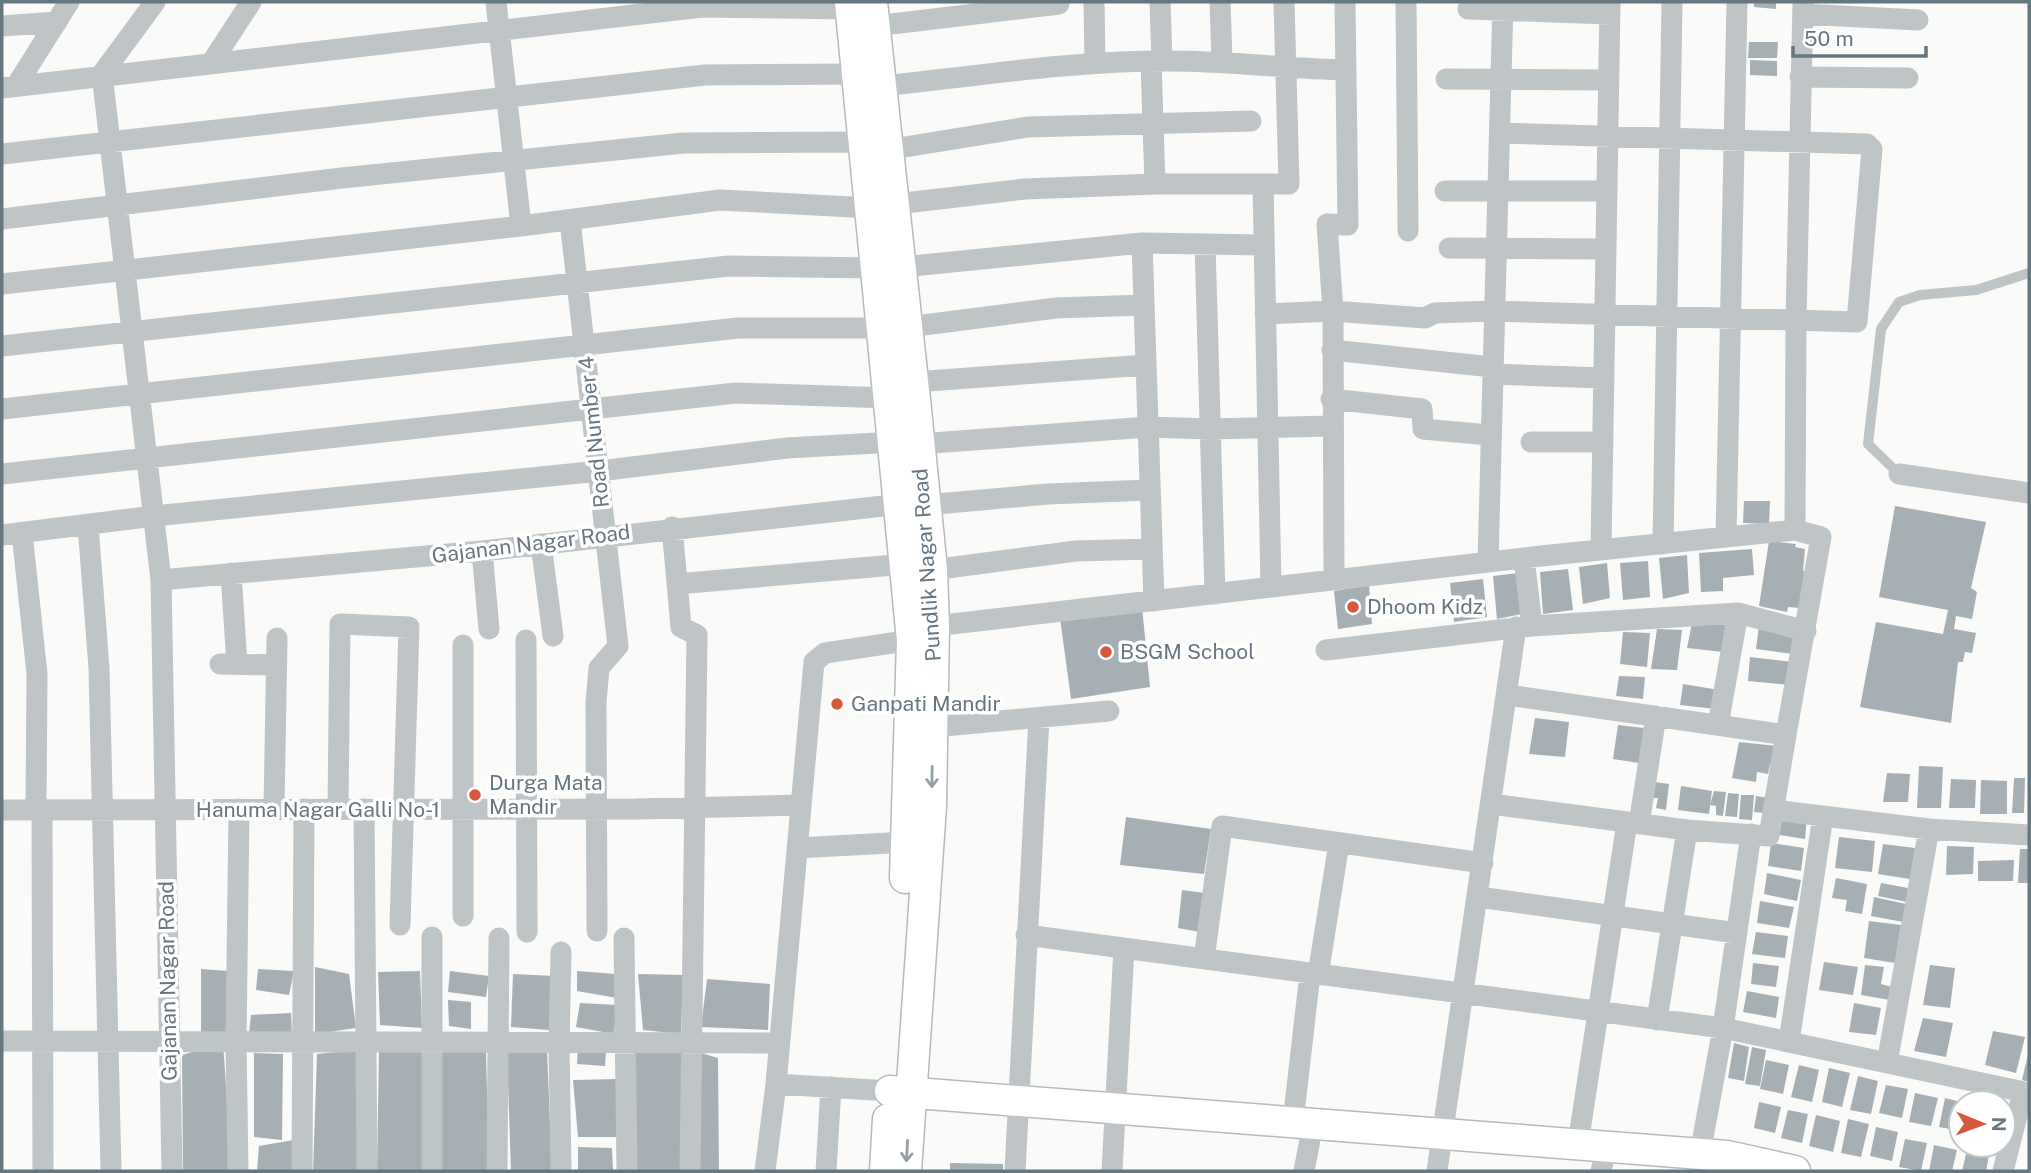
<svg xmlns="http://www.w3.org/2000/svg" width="2031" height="1173" viewBox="0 0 2031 1173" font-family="'Public Sans',sans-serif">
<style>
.building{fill:#a6afb4}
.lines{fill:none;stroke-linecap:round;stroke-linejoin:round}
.secondary-casing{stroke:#b4babe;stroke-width:33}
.lane{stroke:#bfc4c7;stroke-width:10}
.street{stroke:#bfc4c7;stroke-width:21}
.secondary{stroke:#fff;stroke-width:30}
.oneway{stroke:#94a0a6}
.poi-dot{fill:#d5573c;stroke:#fff;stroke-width:2.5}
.labels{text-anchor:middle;stroke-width:7;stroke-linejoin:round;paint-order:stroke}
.street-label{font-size:21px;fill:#667780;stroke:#fff}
.poi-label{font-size:21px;fill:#667780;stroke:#fff;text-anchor:start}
</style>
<rect width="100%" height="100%" fill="#fafaf8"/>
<path class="building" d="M1754 2H1776V9L1754 7Z
M1749 42H1778L1777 58H1748Z
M1750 60 1777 61V76L1750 75Z
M1744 501H1770L1769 524 1743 523Z
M1895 506 1986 522 1971 588 1977 592 1972 619 1956 616 1954 629 1976 633 1972 653 1965 652 1963 662H1958L1951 723 1860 707 1876 622 1943 634 1948 610 1879 597Z
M1769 541 1796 544 1795 547 1805 549 1803 571 1811 573 1800 608 1788 607 1787 612 1759 606Z
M1752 549 1754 575 1723 578V591L1701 592 1699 553Z
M1687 555 1689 593 1663 599 1659 558Z
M1648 561 1650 597 1623 600 1620 563Z
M1607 563 1610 598 1583 604 1579 567Z
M1568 569 1573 610 1543 614 1540 572Z
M1519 573 1522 614 1497 619 1493 576Z
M1483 579 1487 617 1454 622 1450 583Z
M1369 585 1372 624 1338 629 1334 591Z
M1142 607 1150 687 1071 699 1060 618Z
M1692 623 1729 625 1723 652 1687 648Z
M1759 626 1795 630 1793 654 1756 649Z
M1657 629 1682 630 1677 670 1651 669Z
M1623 632 1650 633 1647 667 1620 664Z
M1750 657 1792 662 1790 685 1748 681Z
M1619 676 1645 677 1643 699 1616 696Z
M1683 684 1719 690 1716 709 1680 705Z
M1535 718 1569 722 1565 757 1529 754Z
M1618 725 1644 728 1639 763 1613 759Z
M1739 742 1777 746 1775 764H1770L1768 774 1757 772 1756 782 1732 778Z
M1919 766 1943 767 1941 808H1917Z
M1887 773 1910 774 1908 802H1883Z
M2014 778H2025L2024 813H2012Z
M1951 779 1976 780 1975 808H1949Z
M1981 780 2007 781V814H1980Z
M1655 782 1669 784 1666 810 1656 808 1658 798H1652Z
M1681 786 1712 791 1709 814 1678 810Z
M1714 791 1726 792 1723 816 1716 815V806L1710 805Z
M1728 793 1739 794 1737 817 1725 816Z
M1741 795H1754L1752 820 1739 819Z
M1756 796 1769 798 1767 813 1754 812Z
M1778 813 1807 817 1805 839 1774 834Z
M1126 817 1211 829 1204 874 1120 865Z
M1839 837 1875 841 1872 872 1835 868Z
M1771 843 1804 848 1801 871 1768 866Z
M1883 844 1915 848 1910 879 1878 874Z
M1947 846 1974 847 1973 874 1946 875Z
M2020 849H2029V883H2018Z
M2014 860 2013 881H1978V861Z
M1767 873 1801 880 1797 901 1764 894Z
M1836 878 1867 884 1862 914 1845 911 1847 900 1832 898Z
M1881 883 1908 888 1907 902 1878 896Z
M1182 890 1205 893 1200 932 1178 928Z
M1874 897 1906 904 1903 922 1871 916Z
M1760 901 1794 907 1789 928 1757 923Z
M1869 921 1901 925 1895 963 1864 958Z
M1756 932 1788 936 1785 958 1752 954Z
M1824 962 1858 967 1853 995 1819 990Z
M1753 963 1779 966 1776 987 1751 984Z
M1865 965 1884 967 1881 984 1892 987 1890 1000 1861 995Z
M1930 965 1955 968 1950 1008 1923 1005Z
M315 967 349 974 356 1028 315 1034Z
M201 969 228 971 229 1033H201Z
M258 969 294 971 289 995 256 990Z
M420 971 422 1028 380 1025 378 972Z
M450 971 489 976 486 997 448 992Z
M577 971 615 974 617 998 577 991Z
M513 974 554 976 549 1030 511 1027Z
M638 974 683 975 681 1034 643 1030Z
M707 979 770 984 768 1030 701 1027Z
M1747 991 1779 997 1776 1018 1743 1012Z
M448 1000 471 1002V1029L449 1026Z
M580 1003 617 1005 614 1034 576 1027Z
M1854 1003 1881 1008 1876 1035 1849 1032Z
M291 1013 292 1034 249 1033 251 1015Z
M1923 1018 1953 1023 1946 1057 1914 1051Z
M1993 1031 2025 1037 2016 1073 1985 1065Z
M223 1043 232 1171H183L182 1055Z
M422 1043V1171H377L379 1051Z
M1734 1043 1749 1047 1744 1081 1728 1078Z
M578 1044 606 1051 605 1066 577 1064Z
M1752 1047 1766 1050 1760 1086 1745 1084Z
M359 1050V1171H313L317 1054Z
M442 1050 486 1051 489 1171H441Z
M547 1050 552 1171H511L507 1052Z
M2029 1050V1082L2022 1080Z
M634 1051 683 1053V1171H636Z
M254 1053 283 1054 282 1140 254 1137Z
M701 1053 718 1058 719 1171H698Z
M1766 1060 1789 1065 1783 1094 1760 1089Z
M1799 1065 1819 1070 1812 1102 1791 1097Z
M1829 1068 1850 1073 1842 1107 1822 1102Z
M1858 1076 1878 1081 1871 1114 1850 1110Z
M616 1079 618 1137H578L573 1080Z
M1886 1085 1908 1089 1902 1118 1879 1113Z
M1915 1093 1938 1098 1931 1126 1909 1122Z
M1945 1098 1961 1102V1131L1939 1127Z
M1759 1102 1781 1107 1775 1133 1754 1128Z
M1788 1110 1808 1114 1802 1143 1781 1138Z
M1816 1115 1840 1121 1833 1152 1809 1146Z
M1848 1119 1869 1124 1861 1157 1841 1153Z
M1876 1127 1898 1132 1892 1161 1870 1156Z
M1905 1139 1927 1143 1921 1171 1899 1167Z
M294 1140 296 1171H257L259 1146Z
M1934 1145 1957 1150 1952 1171H1929Z
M578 1147 612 1148 613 1171H578Z
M1967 1150 1989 1155 1986 1171H1962Z
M950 1163 1003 1164V1171H950Z"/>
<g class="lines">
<defs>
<path id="secondary" d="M850 2 912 640 905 878
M872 2 916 409 932 570 934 626 931 806 906 1171
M890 1091 1727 1156 1795 1171
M885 1171 888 1119"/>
</defs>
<use href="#secondary" class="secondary-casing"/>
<path class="lane" d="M1899 474 1868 444 1881 329 1899 302 1920 295 1976 290 2029 273"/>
<path class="street" d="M155 2 102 74 161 580 172 1171
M496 2 521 226
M1094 2 1095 63
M1160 2 1162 61
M1220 2 1222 60
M1406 2 1408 231
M1468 9 1610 14
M1803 14 1918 20
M2 26 57 22
M875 26 1059 4
M1151 61 1155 184
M212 62 251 2
M1800 77 1908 78
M1446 79 1609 80
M16 86 69 2
M883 86C977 76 1071 61 1165 61 1226 60 1285 69 1346 70
M2 88 702 7 851 9
M874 152 1028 127 1251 121
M2 154 705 75 857 74
M1263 184 1271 586
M1445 191H1607
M896 204 1025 189 1155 184H1289L1284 2
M2 219 342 178 684 143 864 142
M570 220 618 646 599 668 596 702 597 931
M1142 243 1154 601
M1205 244 1215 594
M1449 248 1606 249
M902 267 1142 243 1264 245
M2 284 521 226 720 200 871 208
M1265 314 1333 311 1425 318 1435 313 1494 311 1857 322 1872 149 1867 144 1500 133
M908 327 1056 308 1144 305
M2 346 729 266 877 268
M1332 350 1492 367
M1492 374 1603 378
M914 382 1146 365
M1331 399 1422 409 1423 429 1489 435
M2 409 738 328H883
M1531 442H1602
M919 444 1148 427 1210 429 1332 426
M2 474 736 393 890 398
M1899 474 2029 493
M925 505 1048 494 1150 490
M88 525 99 668 111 1171
M672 527 681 627 697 635 690 1171
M1795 530 1796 320 1803 2
M22 533 37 674 36 810
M2 535 154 516 599 471 787 448 895 442
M1726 537 1737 2
M541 544 553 636
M1663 544 1672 2
M1601 550 1610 2
M482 551 489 629
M1524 558 1532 626
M1488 562 1503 2
M932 570 1076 551 1152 549
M231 573 237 664
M161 580 482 551 901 504
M1334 580 1333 311 1327 224 1348 225 1345 2
M677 584 906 564
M526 640 527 932
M463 645V916
M1326 650 1532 626 1738 613 1806 631
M220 664 276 665
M1718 725 1738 613
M933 727 1109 711
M1491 804 1687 830 1769 836 1786 735
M274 809 277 638
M338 809 340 624 409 627 400 925
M364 809 367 1171
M2 810 636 809 801 805
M42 810 43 1171
M1774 810 1929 829 2029 835
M1639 824 1656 716
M797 848 908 842
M1478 897 1737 933
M1026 935 1723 1028 2029 1093
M432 937V1171
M624 938 627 1171
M561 952 559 1044 561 1171
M1204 959 1222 826 1483 863
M1318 975 1339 843
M1657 1020 1687 830
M2 1041 779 1043
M1789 1042 1823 816
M1887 1063 1929 829
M776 1084 890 1091
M1293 1122 1310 974
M1578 1144 1627 822
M1700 1154 1723 1028 1751 834
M238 1171 236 1042 239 809
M302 1171 304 809
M497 1171 499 938
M765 1171 776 1084 814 662 825 653 912 640 934 626 1541 556 1795 530 1821 537 1786 735 1507 695
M826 1171 831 1087
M1015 1171 1039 718
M1112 1171 1124 948
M1304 1171 1313 1124
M1437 1171 1516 627
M1601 1171 1607 1146
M2003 1171 2023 1092"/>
<use href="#secondary" class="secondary"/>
</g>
<defs><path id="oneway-shaft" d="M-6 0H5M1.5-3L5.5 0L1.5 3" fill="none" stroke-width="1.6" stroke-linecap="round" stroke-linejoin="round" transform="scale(1.75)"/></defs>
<g class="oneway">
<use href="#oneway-shaft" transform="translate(932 777) rotate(91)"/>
<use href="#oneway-shaft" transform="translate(907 1151) rotate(93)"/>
</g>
<g class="poi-dot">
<circle cx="1353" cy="607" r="7"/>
<circle cx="1106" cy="652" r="7"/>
<circle cx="837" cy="704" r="7"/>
<circle cx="475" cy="795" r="7"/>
</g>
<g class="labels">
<g class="street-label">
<text transform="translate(594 432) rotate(-96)" y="7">Road Number 4</text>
<text transform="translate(531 544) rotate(-7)" y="7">Gajanan Nagar Road</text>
<text transform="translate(927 565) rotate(-94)" y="7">Pundlik Nagar Road</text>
<text x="318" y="817">Hanuma Nagar Galli No-1</text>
<text transform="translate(168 981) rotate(-91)" y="7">Gajanan Nagar Road</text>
</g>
<g class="poi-label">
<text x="1367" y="614">Dhoom Kidz</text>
<text x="1120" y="659">BSGM School</text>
<text x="851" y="711">Ganpati Mandir</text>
<text x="489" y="790">Durga Mata<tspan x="489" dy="24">Mandir</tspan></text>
</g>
</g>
<rect width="2031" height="1173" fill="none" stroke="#667780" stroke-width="7"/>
<g transform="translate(1982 1124) rotate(91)"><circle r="33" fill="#ffffff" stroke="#c2c9cc" stroke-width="2"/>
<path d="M0-5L12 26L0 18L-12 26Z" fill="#d5573c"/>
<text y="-10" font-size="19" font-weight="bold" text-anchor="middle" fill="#667780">N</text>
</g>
<path d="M1793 46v10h133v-10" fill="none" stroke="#667780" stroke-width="3.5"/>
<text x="1804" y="46" font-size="21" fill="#667780" stroke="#ffffff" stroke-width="5" paint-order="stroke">50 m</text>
</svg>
